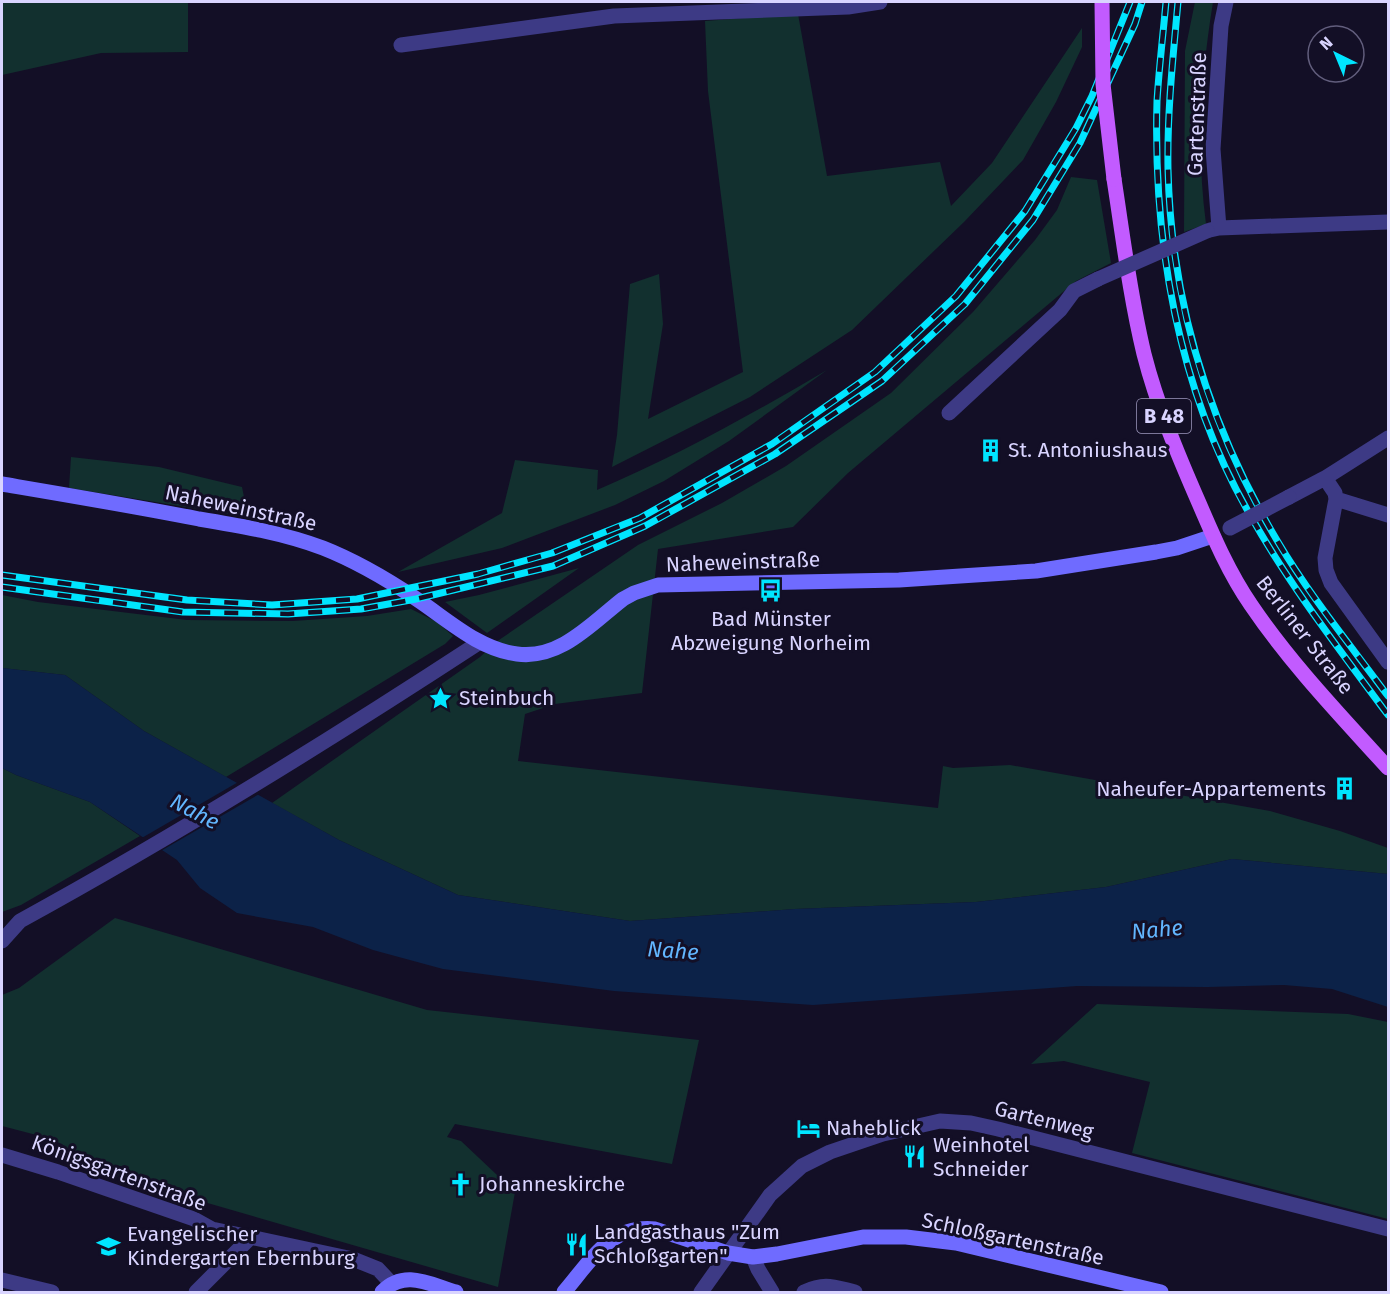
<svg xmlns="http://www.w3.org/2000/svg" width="1390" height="1294" viewBox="0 0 1390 1294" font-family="'Fira Sans',sans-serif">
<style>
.green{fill:#12302f}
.water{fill:#0c2248}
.pier{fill:#130f26}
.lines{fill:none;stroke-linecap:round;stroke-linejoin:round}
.street{stroke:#3d3a85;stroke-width:15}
.secondary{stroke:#6f6bff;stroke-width:15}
.primary{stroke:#c25bff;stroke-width:15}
.rail-casing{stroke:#00e5ff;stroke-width:7}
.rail{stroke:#130f26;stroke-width:4.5;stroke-dasharray:14;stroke-linecap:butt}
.street-bridge{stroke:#3d3a85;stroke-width:15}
.primary-bridge{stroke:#c25bff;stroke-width:15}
.labels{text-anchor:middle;stroke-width:6;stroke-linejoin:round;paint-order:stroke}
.shield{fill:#130f26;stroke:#9e99be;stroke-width:1.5}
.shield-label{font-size:20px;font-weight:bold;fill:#d9d4ff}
.street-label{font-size:21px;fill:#d9d4ff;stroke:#130f26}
.poi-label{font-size:21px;fill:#d9d4ff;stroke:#130f26;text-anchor:start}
.water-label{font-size:22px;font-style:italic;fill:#62b6ff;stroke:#130f26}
</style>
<rect width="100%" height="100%" fill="#130f26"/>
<path class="green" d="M2 2H188V52L101 53 2 75Z
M1195 2H1213C1201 76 1196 149 1206 224L1184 232 1185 51Z
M798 14 827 176 940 162 951 206 992 163 1082 28V47L1056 102 1023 160 964 222 852 330 750 397 612 467 617 435 630 284 659 274 663 324 648 419 743 372 708 91 705 21Z
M1071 177 1097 180 1111 263 1076 281 848 473 793 527 658 549 642 693 555 704 525 714 518 761 938 808 943 766 953 768 1010 765 1270 811 1340 831 1388 848V874L1232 859 1106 887 976 902 795 909 630 921 458 895 339 840 272 803 480 657 499 640 638 545 722 503 786 466 891 393 973 312 1035 240 1057 210Z
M827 370 729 441 664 481 615 505 502 548 398 572 502 513 515 460 598 470 597 490C677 456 752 414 827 370Z
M71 457 159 467 242 487 248 517 69 488Z
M579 568 487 633 445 602 479 595Z
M2 595 38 602 187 620 293 621 367 616 411 609 437 622 453 636 445 644 226 777 144 731 65 675 2 668Z
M2 768 16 775 90 802 140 836 21 905 2 912Z
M115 918 427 1010 699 1040 672 1164 455 1124 447 1137 461 1141 515 1192 498 1287 90 1169 62 1144 48 1138 2 1126V995L19 988Z
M1097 1004 1348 1014 1388 1022V1219L1132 1153 1150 1082 1064 1061 1031 1064Z"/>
<path class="water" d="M2 668 65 675 144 731 339 840 458 895 630 921 795 909 976 902 1106 887 1232 859 1388 874V1007L1332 989 1284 985 1208 987 1077 986 813 1005 614 991 443 969 373 950 313 927 237 913 200 888 177 860 90 802 16 775 2 768Z"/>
<path class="pier" d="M240 781 261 793 159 852 140 839Z"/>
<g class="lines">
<path class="street" d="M401 45 614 16 848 7 880 2
M1219 228 1213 149 1221 26 1226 2
M1210 230 1219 228 1388 222
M949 413 1060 310 1074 291 1098 279
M1325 478 1335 493 1336 499 1325 558 1326 570 1331 583 1388 662
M1289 497 1325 478 1388 438
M1336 499 1388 515
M2 941 20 921C177 835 330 740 480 642
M2 1155 58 1172 194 1219 212 1229 353 1259 378 1269 391 1283
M753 1257 758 1269 772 1292
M2 1280 52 1292
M196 1292 250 1238
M701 1292 770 1195 802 1166 830 1152 883 1134 940 1121 971 1123 998 1129 1388 1229
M804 1292C825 1282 834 1287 855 1292"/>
<path class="secondary" d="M2 484C67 495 133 506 199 519 241 526 283 533 323 548 356 561 385 578 415 598 447 619 478 649 517 654 560 660 592 623 623 599L634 593 658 585 899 580 1036 571 1156 552 1177 548 1213 536
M382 1292C404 1269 429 1284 456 1292
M564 1292C590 1262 610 1224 655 1229L728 1253 753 1257 777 1254 863 1237H906L956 1243 1161 1292"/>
<path class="primary" d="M1114 179C1123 237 1130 296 1144 354 1157 405 1178 455 1199 503 1214 538 1229 573 1251 605 1291 664 1341 716 1388 768"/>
<defs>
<path id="rail" d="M1166 2C1163 35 1159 68 1157 101 1153 243 1178 389 1249 513 1289 585 1340 650 1388 715
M1178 2C1173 57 1167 113 1168 169 1171 304 1209 426 1278 542 1310 596 1351 646 1388 696
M2 575 187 600 272 605 357 599 478 574 552 553 640 518 772 444 875 372 956 296 1025 211 1076 128 1092 96 1130 2
M2 587 183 612 288 614 361 609 416 599 553 566 645 526 775 454 882 381 965 304 1033 220 1080 143 1135 24 1142 2"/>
</defs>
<use href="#rail" class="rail-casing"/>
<use href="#rail" class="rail"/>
<path class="street-bridge" d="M1098 279 1207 231
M1230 528 1289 497"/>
<path class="primary-bridge" d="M1102 2 1103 84 1114 179"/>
</g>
<defs>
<symbol id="building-bare" viewBox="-9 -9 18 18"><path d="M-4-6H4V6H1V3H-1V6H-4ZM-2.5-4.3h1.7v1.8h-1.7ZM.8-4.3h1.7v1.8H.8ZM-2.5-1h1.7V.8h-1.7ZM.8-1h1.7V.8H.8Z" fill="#00e5ff" stroke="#130f26" stroke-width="2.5" paint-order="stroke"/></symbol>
<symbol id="bus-bare" viewBox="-9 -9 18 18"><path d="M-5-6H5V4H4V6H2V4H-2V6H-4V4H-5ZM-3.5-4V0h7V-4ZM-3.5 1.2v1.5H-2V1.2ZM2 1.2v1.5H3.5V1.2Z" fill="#00e5ff" stroke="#130f26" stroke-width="2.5" paint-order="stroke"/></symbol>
<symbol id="sight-bare" viewBox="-9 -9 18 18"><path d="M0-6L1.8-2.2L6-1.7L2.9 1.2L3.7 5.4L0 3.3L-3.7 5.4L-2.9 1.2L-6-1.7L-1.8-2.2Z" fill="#00e5ff" stroke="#130f26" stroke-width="2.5" paint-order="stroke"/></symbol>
<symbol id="hotel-bare" viewBox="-9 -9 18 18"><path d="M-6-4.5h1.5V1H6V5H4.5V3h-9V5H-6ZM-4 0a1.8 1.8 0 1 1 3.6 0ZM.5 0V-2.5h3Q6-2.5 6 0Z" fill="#00e5ff" stroke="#130f26" stroke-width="2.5" paint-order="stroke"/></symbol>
<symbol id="restaurant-bare" viewBox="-9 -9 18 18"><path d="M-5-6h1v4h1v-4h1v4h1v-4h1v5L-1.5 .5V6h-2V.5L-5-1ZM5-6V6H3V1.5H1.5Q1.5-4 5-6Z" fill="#00e5ff" stroke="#130f26" stroke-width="2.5" paint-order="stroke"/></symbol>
<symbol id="church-bare" viewBox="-9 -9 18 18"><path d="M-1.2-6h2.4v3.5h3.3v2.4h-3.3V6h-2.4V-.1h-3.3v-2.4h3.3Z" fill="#00e5ff" stroke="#130f26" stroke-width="2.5" paint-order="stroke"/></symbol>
<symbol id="school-bare" viewBox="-9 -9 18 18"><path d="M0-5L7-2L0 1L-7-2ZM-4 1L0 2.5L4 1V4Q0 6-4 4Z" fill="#00e5ff" stroke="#130f26" stroke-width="2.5" paint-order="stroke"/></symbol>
</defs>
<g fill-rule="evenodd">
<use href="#building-bare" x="974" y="434" width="33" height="33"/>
<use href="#bus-bare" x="754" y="574" width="33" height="33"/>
<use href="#sight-bare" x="424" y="682" width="33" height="33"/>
<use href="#building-bare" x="1328" y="772" width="33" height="33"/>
<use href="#hotel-bare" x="792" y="1112" width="33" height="33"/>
<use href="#restaurant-bare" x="898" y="1140" width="33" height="33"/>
<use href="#church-bare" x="444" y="1168" width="33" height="33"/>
<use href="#restaurant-bare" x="560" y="1228" width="33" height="33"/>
<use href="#school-bare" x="92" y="1230" width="33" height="33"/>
</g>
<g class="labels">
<rect class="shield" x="1137" y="399" width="54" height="34" rx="4.5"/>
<g class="shield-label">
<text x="1164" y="423">B 48</text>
</g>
<g class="street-label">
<text transform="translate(1197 114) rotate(-88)" y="7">Gartenstraße</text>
<text transform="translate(241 508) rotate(12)" y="7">Naheweinstraße</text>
<text transform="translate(743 562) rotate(-2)" y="7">Naheweinstraße</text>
<text transform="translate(1305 635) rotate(52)" y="7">Berliner Straße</text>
<text transform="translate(1044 1120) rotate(14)" y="7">Gartenweg</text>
<text transform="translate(119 1173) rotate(20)" y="7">Königsgartenstraße</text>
<text transform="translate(1013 1239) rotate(12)" y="7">Schloßgartenstraße</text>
</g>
<g class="poi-label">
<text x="1008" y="457">St. Antoniushaus</text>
<text x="771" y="626" text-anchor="middle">Bad Münster<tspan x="771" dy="24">Abzweigung Norheim</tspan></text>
<text x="459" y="705">Steinbuch</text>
<text x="1326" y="796" text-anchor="end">Naheufer-Appartements</text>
<text x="826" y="1135">Naheblick</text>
<text x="933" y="1152">Weinhotel<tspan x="933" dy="24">Schneider</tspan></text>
<text x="479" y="1191">Johanneskirche</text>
<text x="594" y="1239">Landgasthaus "Zum<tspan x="594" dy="24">Schloßgarten"</tspan></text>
<text x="127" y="1241">Evangelischer<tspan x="127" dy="24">Kindergarten Ebernburg</tspan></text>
</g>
<g class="water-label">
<text transform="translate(195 811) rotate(28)" y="8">Nahe</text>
<text transform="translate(1157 929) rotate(-5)" y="8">Nahe</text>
<text transform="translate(673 950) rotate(4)" y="8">Nahe</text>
</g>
</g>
<rect width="1390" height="1294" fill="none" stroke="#d9d4ff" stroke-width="6"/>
<g transform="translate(1336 54) rotate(317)"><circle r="28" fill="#130f26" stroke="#625e7d" stroke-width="1.5"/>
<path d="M0-4.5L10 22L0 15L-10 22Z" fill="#00e5ff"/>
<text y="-9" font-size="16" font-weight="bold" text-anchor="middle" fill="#d9d4ff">N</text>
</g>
</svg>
